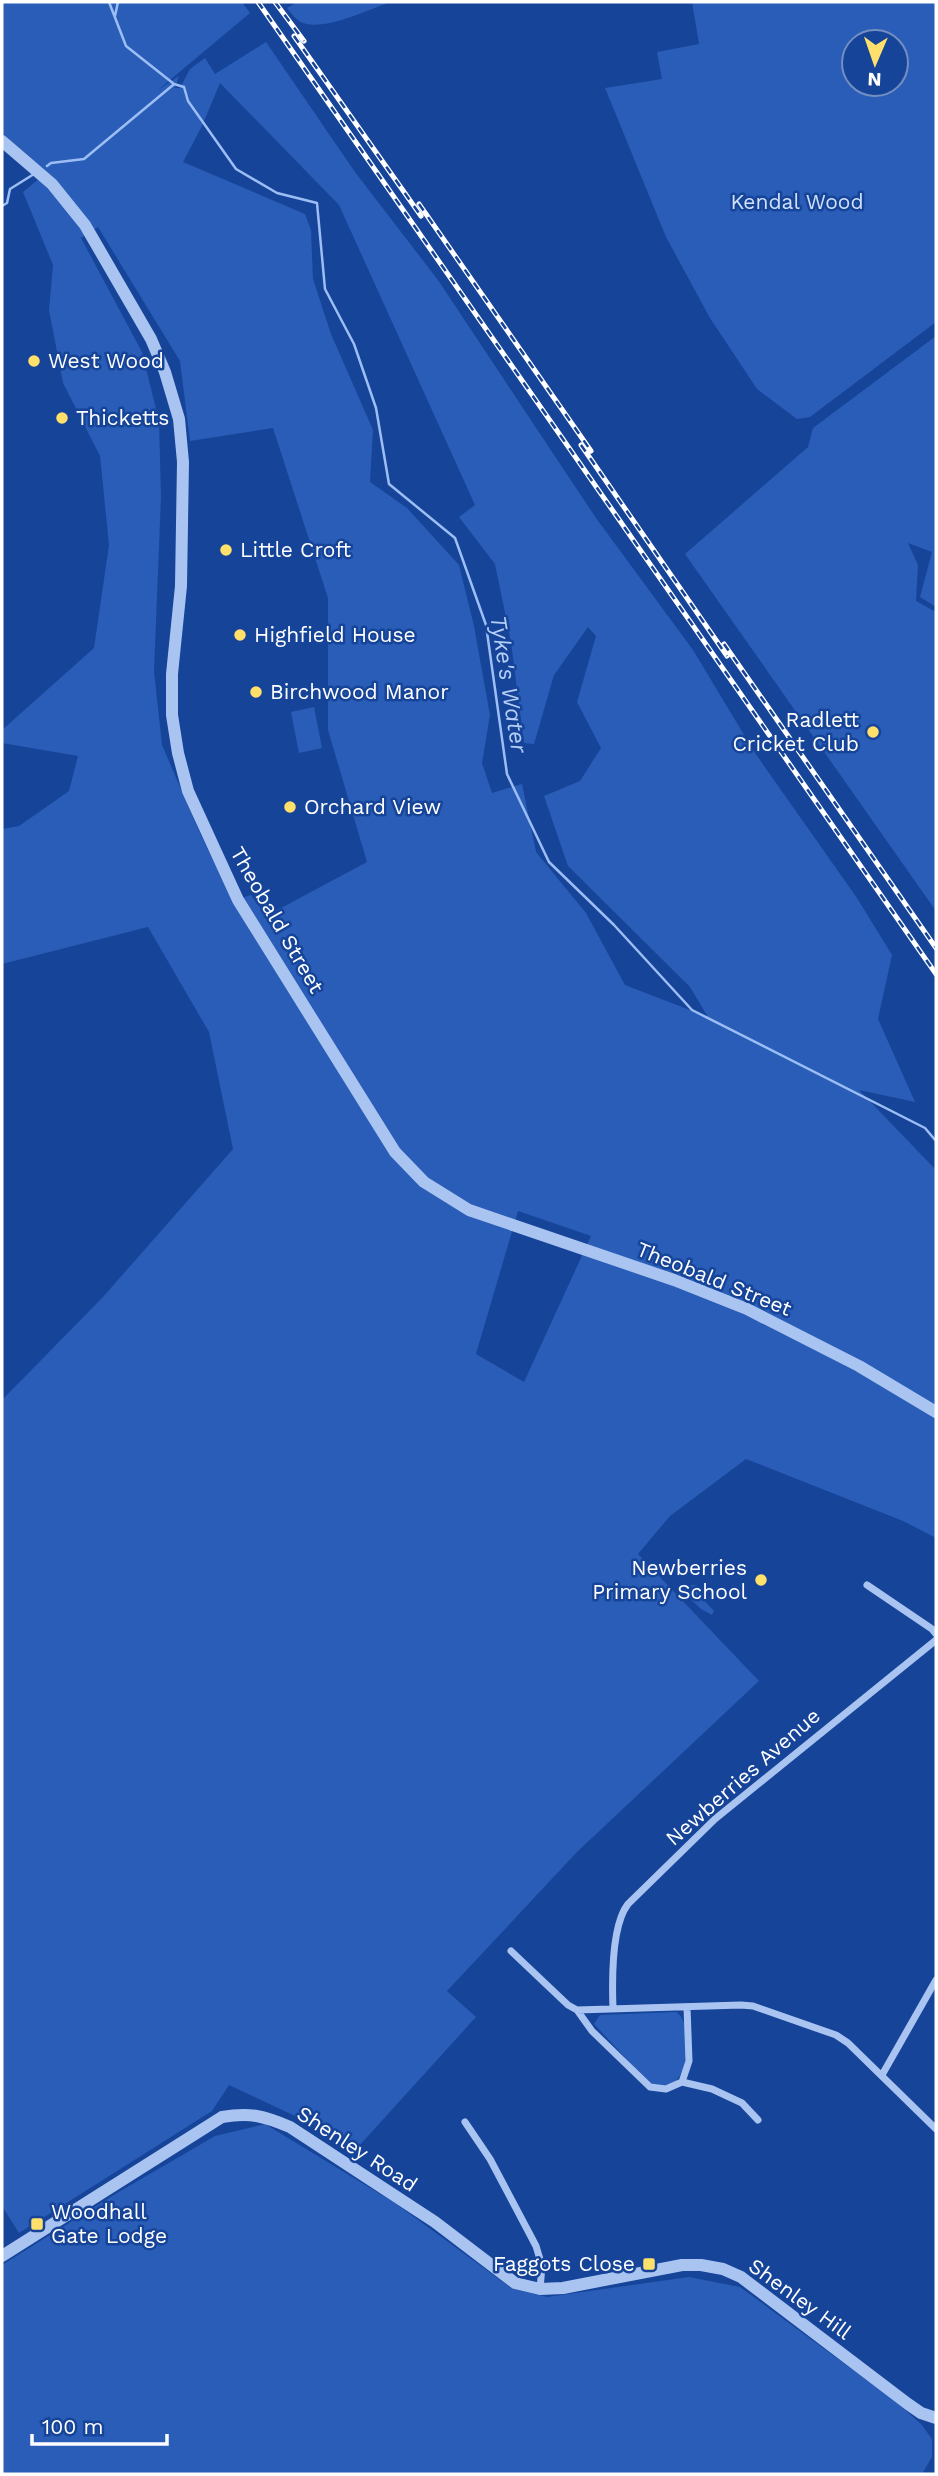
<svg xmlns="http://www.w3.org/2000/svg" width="938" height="2476" viewBox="0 0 938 2476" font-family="'Work Sans',sans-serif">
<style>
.green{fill:#295db7;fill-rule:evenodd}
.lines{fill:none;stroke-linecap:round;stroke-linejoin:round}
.stream{stroke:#9cbef5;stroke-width:2.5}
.minor{stroke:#aac4f2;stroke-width:7}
.tertiary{stroke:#aac4f2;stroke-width:12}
.rail-casing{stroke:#fff;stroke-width:5}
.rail{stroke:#164499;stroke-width:2.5;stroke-dasharray:8;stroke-linecap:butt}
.poi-dot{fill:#ffe06b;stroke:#164499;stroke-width:2.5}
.labels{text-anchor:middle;stroke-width:5;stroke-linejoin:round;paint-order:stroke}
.park-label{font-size:21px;fill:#d1e1fc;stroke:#164499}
.poi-label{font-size:21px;fill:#fff;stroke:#164499;text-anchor:start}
.street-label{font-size:21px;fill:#fff;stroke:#164499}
.water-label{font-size:23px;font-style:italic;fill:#b6cff9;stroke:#164499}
</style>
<rect width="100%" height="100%" fill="#164499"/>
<path class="green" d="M2 2H242L250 13 158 90 179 76 175 88H180L190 69 205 58 215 74 266 42 355 172 438 280 596 518 693 650 755 753 857 898 892 955 878 1019 915 1102 859 1090 936 1170V1538L903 1521 746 1459 670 1516 638 1554 759 1681 577 1852 447 1991 476 2017 359 2146 229 2085 212 2111 19 2233 2 2206V1400L103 1297 233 1149 209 1032 148 927 2 964V829L19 826 69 791 78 756 2 743V730L94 648 109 545 100 456 63 383 49 310 53 265 23 192 47 172 2 133ZM220 83 339 205 475 505 459 517 495 564 511 642 524 743 534 744 554 675 588 627 596 636 577 702 601 748 580 781 544 796 568 866 690 987 708 1017 625 985 586 913 536 852 522 784 492 793 482 763 490 715 474 626 459 565 407 508 370 482 373 430 331 334 313 279 311 230 305 214 183 162 202 126ZM98 227 180 361 190 441 273 428 328 598V730L367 862 266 916 251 895 233 901 199 831 162 745 154 671 161 497 159 421 142 352 81 238ZM518 1211 591 1236 524 1382 476 1354Z
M297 2H391C369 9 326 31 303 23 297 21 291 13 287 8Z
M692 2H936V322L810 417 797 419 757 389 710 318 666 237 605 88 662 79 657 52 699 44ZM854 42H896V84H854Z
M936 336V607L920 597 932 552 908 543 918 565 916 601 936 612V911L685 554 808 447 813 428Z
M314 707 322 748 299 753 291 712Z
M691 1585H696L703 1591 699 1595 714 1611 712 1615 701 1609 685 1594V1590Z
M676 2012C696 2022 690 2109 648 2082L594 2024 600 2015Z
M265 2124 395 2203 511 2288 547 2297 689 2277 740 2287 894 2400 921 2424 932 2439V2457L922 2474H2V2265L117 2193 215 2136Z"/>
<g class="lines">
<path class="stream" d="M109 2 126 46 174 84 184 87 188 101 236 169 277 193 317 203 325 289 354 344 376 408 389 484 455 538 486 625 507 774 549 862 614 925 692 1010 925 1128 936 1141
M115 16 118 2
M47 166 51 163 84 159 173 85
M2 206 7 203 10 189 34 174"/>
<path class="minor" d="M867 1585 932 1629 936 1634
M511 1951 568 2005 577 2010 741 2005 753 2006 836 2035 848 2043 936 2129
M613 2009C612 1982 611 1926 628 1904L715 1819 936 1640
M577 2010 592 2031 650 2087 666 2089 682 2082 712 2089 742 2103 758 2120
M882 2075 936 1980
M682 2082 689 2061 687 2007
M465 2122 490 2159 536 2246 542 2266 540 2289"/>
<path class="tertiary" d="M2 141 52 184 85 225 151 339 165 372 179 419 183 462 181 586 172 674V715L178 753 188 791 238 900 395 1152 424 1182 469 1210 674 1280 747 1309 859 1366 936 1412
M2 2256 222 2117C250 2112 264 2116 290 2127L435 2222 515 2283 540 2289 563 2288 682 2265H701L723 2269 741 2277 908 2404 921 2413 936 2418"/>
<defs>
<path id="rail" d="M258 2 936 974
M275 2 304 41
M294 36 421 216
M419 204 591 451
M581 445 727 656
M724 644 936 948"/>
</defs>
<use href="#rail" class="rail-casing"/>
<use href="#rail" class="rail"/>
</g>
<g class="poi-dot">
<circle cx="34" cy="361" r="7"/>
<circle cx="62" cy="418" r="7"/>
<circle cx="226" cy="550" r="7"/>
<circle cx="240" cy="635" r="7"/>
<circle cx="256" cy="692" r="7"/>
<circle cx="873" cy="732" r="7"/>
<circle cx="290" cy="807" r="7"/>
<circle cx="761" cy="1580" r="7"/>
<rect x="30" y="2217" width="14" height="14" rx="3.5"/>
<rect x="642" y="2257" width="14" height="14" rx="3.5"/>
</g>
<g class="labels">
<g class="park-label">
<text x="797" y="209">Kendal Wood</text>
</g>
<g class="poi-label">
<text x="48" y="368">West Wood</text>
<text x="76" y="425">Thicketts</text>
<text x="240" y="557">Little Croft</text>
<text x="254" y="642">Highfield House</text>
<text x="270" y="699">Birchwood Manor</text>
<text x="859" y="727" text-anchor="end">Radlett<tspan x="859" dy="24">Cricket Club</tspan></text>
<text x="304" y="814">Orchard View</text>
<text x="747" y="1575" text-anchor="end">Newberries<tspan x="747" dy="24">Primary School</tspan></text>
<text x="51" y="2219">Woodhall<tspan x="51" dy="24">Gate Lodge</tspan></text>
<text x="635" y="2271" text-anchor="end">Faggots Close</text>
</g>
<g class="street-label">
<text transform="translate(277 920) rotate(60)" y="7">Theobald Street</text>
<text transform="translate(714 1279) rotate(22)" y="7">Theobald Street</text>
<text transform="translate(743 1777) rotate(-41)" y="7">Newberries Avenue</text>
<text transform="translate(357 2149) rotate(33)" y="7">Shenley Road</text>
<text transform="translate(800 2299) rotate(36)" y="7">Shenley Hill</text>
</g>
<g class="water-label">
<text transform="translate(509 684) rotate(81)" y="8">Tyke's Water</text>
</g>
</g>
<rect width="938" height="2476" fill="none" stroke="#ffffff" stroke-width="7"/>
<g transform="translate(875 63) rotate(182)"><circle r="33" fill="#164499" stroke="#738fc2" stroke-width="2"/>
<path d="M0-5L12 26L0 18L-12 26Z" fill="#ffe06b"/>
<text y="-10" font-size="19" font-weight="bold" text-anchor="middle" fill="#ffffff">N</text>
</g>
<path d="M32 2434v10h135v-10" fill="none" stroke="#ffffff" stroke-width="3.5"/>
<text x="42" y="2434" font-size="21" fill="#ffffff" stroke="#164499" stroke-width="5" paint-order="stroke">100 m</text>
</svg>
